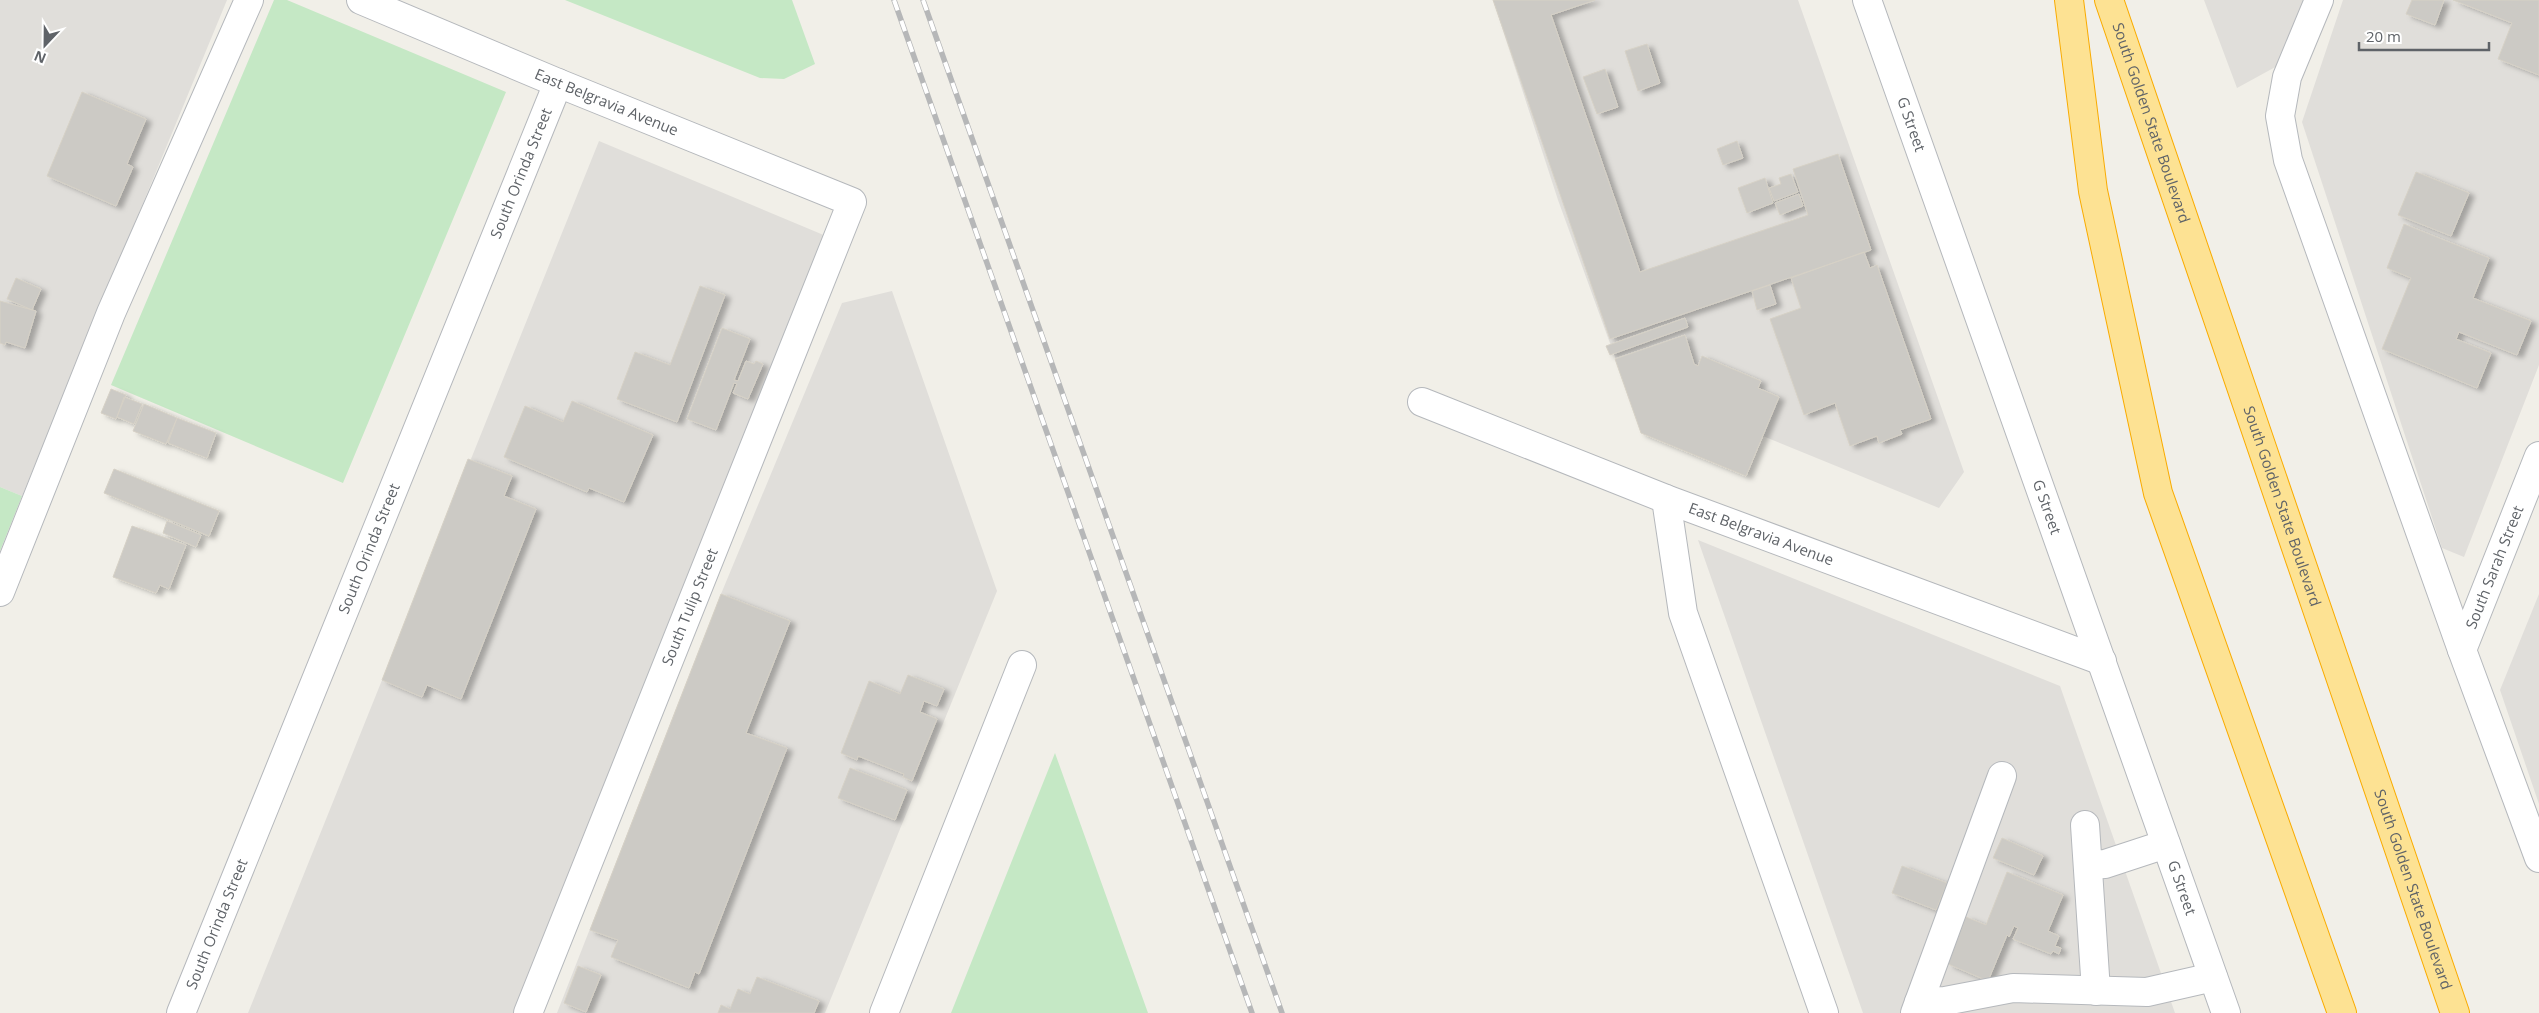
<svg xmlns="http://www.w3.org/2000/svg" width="2539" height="1013" viewBox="0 0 2539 1013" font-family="'Open Sans',sans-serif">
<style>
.industrial{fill:#e0deda}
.green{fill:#c5e8c5}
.building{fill:#cccac5;stroke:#d6d1c6;filter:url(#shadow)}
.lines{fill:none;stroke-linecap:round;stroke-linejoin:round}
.minor-casing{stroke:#b5b8bc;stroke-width:30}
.highway-casing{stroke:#f9ab00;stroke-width:30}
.minor{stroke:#fff;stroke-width:28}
.highway{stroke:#fde293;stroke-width:28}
.rail-casing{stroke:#b6b7b8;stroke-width:5.5}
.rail{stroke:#fff;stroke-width:4;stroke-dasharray:11;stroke-linecap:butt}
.labels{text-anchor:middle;stroke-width:4;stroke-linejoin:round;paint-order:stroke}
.street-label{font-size:15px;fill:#5f6368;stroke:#fff}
</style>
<defs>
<filter id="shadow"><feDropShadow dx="5.5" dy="3" stdDeviation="2.5" flood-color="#0004"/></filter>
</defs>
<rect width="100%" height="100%" fill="#f1efe8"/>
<path class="industrial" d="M0 0H227L22 496 0 487Z
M1493 0H1798L1964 472 1939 508 1623 379 1558 200Z
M2204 0H2305L2279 65 2237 88Z
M2343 0H2539V365L2464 557 2442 548 2302 122Z
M599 141 826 236 624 741 514 1013H248Z
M892 291 997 591 825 1013H557L721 594 842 303Z
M1698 540 2060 686 2175 1013H1863Z
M2539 594V804L2500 690Z"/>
<path class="green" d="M274 0H287L506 92 343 483 111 385Z
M565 0H792L815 64 784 79 760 78Z
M0 487 22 496 0 551Z
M1055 753 1148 1013H951Z"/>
<path class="building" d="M1493 0H1595L1551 15 1640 272 1808 215 1793 169 1838 154 1871 250 1610 339Z
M2412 0H2444L2435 25 2406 14Z
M2453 0H2539V75L2498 59 2512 23Z
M1647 44 1660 83 1638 91 1625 51Z
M1605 69 1618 107 1597 114 1583 77Z
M82 92 146 119 127 164 133 167 116 206 47 176Z
M1737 141 1743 158 1723 165 1717 149Z
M2416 172 2469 193 2451 236 2398 215Z
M1791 174 1798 192 1774 201 1769 188 1781 184 1779 178Z
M1765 178 1773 203 1747 213 1738 188Z
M1799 194 1803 206 1780 215 1775 203Z
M2404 224 2489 258 2473 298 2531 321 2517 355 2459 332 2456 339 2491 353 2477 388 2382 349 2411 278 2387 268Z
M1864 252 1870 268 1877 265 1931 419 1900 430 1902 434 1879 443 1877 436 1850 446 1835 403 1804 415 1770 319 1801 308 1791 278Z
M16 278 41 289 32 310 7 299Z
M1770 285 1776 304 1757 310 1752 291Z
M700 286 725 295 677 422 617 399 635 352 670 365Z
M0 301 36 311 25 348 6 342 5 345 0 343Z
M1685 318 1688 327 1610 355 1606 346Z
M722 328 750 339 734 380 738 381 746 361 754 364 756 361 763 364 748 399 733 393 737 384 734 383 716 430 687 419Z
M1685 335 1694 364 1698 366 1702 356 1761 381 1758 388 1779 397 1746 476 1641 433 1615 359Z
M111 389 126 395 116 419 101 413Z
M124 397 142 404 134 424 117 417Z
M572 401 653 435 624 502 589 488 587 492 504 457 525 406 563 422Z
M144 404 177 418 166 444 133 431Z
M177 418 216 433 207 458 168 443Z
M468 459 512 476 504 496 536 509 461 699 427 685 422 697 382 680Z
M114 469 219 511 209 536 104 493Z
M167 521 201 535 196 547 163 533Z
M132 526 186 545 169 589 160 585 156 593 113 577Z
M721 594 790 621 746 733 787 748 699 974 695 972 689 988 611 957 618 940 590 930Z
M908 675 944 689 937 706 924 701 920 712 937 719 912 781 903 777 904 774 858 756 857 760 841 753 869 681 900 694Z
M850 768 907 790 895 820 838 798Z
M2002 838 2043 856 2034 875 1993 858Z
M1902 866 1947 883 1936 910 1892 893Z
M2007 872 2063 895 2048 931 2059 936 2055 946 2061 948 2059 954 2053 951 2051 954 2013 939 2018 928 2014 926 2009 937 2007 935 1988 981 1948 964 1966 917 1986 925Z
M578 966 601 975 586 1012 564 1003Z
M757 977 819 1001 814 1013H718L721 1005 730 1009 738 989 750 994Z"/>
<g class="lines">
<defs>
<g id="minor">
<path id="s1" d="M361 0 558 83 852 202 528 1013"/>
<path id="s2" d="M1867 0 2226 1013"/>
<path d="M2319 0 2287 77 2280 116 2288 160 2462 650 2539 858"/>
<path id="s3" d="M1422 402 1666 499 2102 661"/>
<path d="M1666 499 1683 613 1824 1013"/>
<path d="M0 592 111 313 249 0"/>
<path id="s4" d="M2462 650 2539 456"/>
<path d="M2085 825 2096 991"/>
<path d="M2088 865 2105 864 2166 844"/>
<path d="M1919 1002 2002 776"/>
<path id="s5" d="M181 1013 558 83"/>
<path d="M884 1013 1022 665"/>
<path d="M1915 1013 1919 1002 1945 1001 2013 988 2147 992 2213 977"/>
</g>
<g id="highway">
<path d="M2069 0 2093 191 2158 493 2342 1013"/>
<path id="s6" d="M2109 0 2455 1013"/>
</g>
</defs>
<use href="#minor" class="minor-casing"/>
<use href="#highway" class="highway-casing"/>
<use href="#minor" class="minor"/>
<use href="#highway" class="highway"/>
<defs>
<path id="rail" d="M894 0 1252 1013
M923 0 1282 1013"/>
</defs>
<use href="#rail" class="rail-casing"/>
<use href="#rail" class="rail"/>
</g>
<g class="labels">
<g class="street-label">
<text dy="5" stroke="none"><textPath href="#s1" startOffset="266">East Belgravia Avenue</textPath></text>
<text dy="5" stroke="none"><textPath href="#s6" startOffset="130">South Golden State Boulevard</textPath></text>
<text dy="5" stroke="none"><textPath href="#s2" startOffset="132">G Street</textPath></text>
<text dy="5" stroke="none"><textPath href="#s5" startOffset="906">South Orinda Street</textPath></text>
<text dy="5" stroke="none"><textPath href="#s2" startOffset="538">G Street</textPath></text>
<text dy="5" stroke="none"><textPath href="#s6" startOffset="535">South Golden State Boulevard</textPath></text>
<text dy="5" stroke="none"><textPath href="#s3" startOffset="364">East Belgravia Avenue</textPath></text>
<text dy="5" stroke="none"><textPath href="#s5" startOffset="501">South Orinda Street</textPath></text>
<text dy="5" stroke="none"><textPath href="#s4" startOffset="89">South Sarah Street</textPath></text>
<text transform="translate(690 607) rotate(-68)" y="5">South Tulip Street</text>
<text dy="5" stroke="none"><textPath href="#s2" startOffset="942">G Street</textPath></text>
<text dy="5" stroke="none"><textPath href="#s6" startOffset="940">South Golden State Boulevard</textPath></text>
<text dy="5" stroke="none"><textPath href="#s5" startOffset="96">South Orinda Street</textPath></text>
</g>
</g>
<g transform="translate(45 45) rotate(202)" stroke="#ffffff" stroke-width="4" paint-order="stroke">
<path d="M0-4L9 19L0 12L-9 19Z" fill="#5f6368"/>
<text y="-8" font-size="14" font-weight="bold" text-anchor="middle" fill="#5f6368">N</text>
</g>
<path d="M2359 42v8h130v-8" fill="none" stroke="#5f6368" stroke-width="2.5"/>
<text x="2366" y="42" font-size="15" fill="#5f6368" stroke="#ffffff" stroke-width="4" paint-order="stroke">20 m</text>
</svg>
